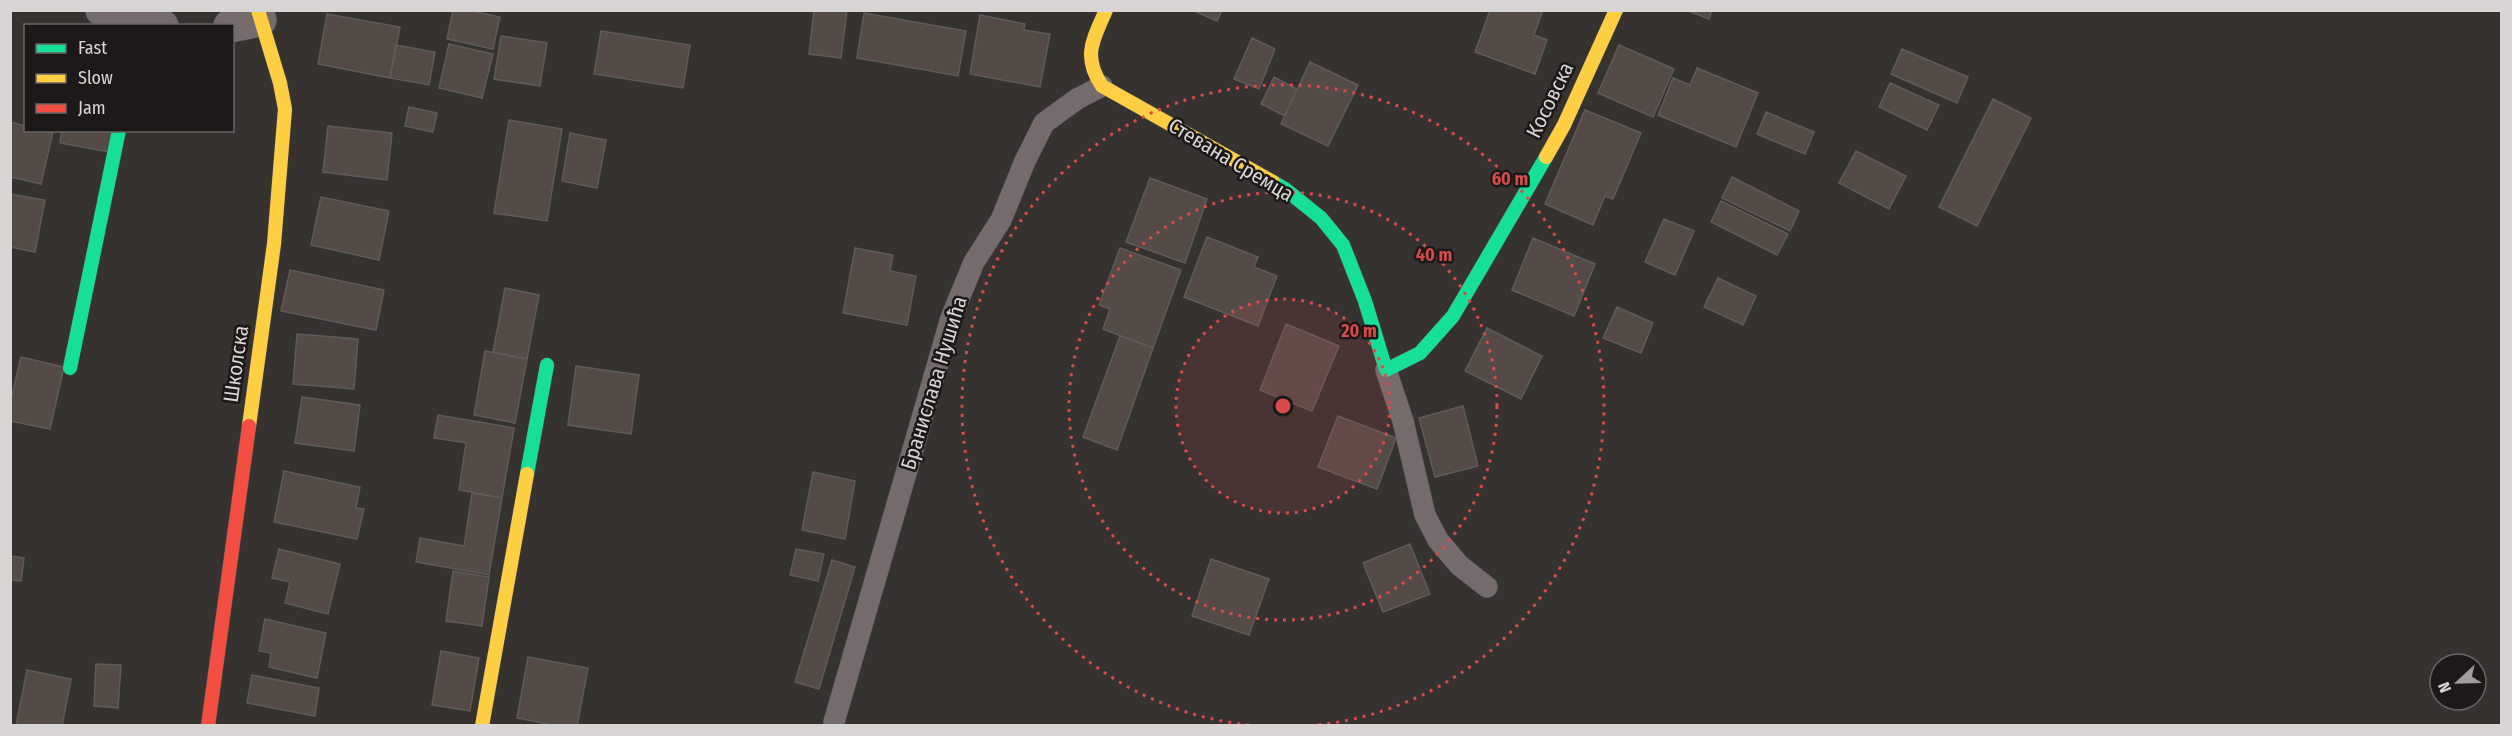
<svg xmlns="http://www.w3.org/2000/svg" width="2512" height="736" viewBox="0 0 2512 736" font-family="'Fira Sans Condensed',sans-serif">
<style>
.building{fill:#544a46;stroke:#5e5b5a;stroke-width:1.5}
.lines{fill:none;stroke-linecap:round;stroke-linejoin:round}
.lane-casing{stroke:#524f4e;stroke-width:22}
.street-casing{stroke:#524f4e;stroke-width:34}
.fast-casing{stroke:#524f4e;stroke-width:15}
.slow-casing{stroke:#524f4e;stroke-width:15}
.jam-casing{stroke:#524f4e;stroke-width:15}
.lane{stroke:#766b6c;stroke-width:21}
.street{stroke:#766b6c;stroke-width:33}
.fast{stroke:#16e098;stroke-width:14}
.slow{stroke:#ffcf43;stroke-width:14}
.jam{stroke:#f24e42;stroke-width:14}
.ring{fill:none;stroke:#d74b4a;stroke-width:3;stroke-dasharray:3 6}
.labels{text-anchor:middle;stroke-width:5;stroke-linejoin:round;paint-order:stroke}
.street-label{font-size:21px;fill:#d9d5d4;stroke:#1c1918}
.centre{fill:#d74b4a;stroke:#1c1918;stroke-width:3}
.ring-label{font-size:18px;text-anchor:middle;font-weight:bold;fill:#d74b4a;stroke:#1c1918;stroke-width:5;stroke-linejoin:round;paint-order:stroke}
</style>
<rect width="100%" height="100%" fill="#353230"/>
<path class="building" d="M453 10H467L500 17 493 49 447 39Z
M814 10H847L841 58 809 54Z
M1192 10H1222L1217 21Z
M1490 10H1543L1534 35 1547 40 1535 74 1475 52Z
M1686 10H1712L1709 19Z
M864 13 966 31 958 76 857 58Z
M327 14 400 27 390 78 318 64Z
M980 15 1025 24 1024 30 1050 34 1040 87 970 74Z
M601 31 690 45 683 88 594 74Z
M501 36 547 43 540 86 494 79Z
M1252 38 1275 49 1259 89 1234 79Z
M449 44 493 54 482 98 439 88Z
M396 45 435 52 429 85 390 78Z
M1619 45 1674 69 1653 117 1598 93Z
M1902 49 1968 77 1957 103 1891 74Z
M1310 62 1358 85 1328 146 1281 124Z
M1697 68 1758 93 1736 147 1658 115 1673 78 1690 85Z
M1274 77 1297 89 1285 116 1261 104Z
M1890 83 1939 105 1927 130 1879 107Z
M1993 99 2031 118 1977 226 1939 207Z
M409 107 437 113 433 132 405 126Z
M1585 110 1641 133 1613 199 1605 196 1593 225 1545 204Z
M1766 112 1814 132 1805 154 1757 134Z
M509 120 562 129 547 221 494 213Z
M10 122 26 126V130L53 132 41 184 10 177Z
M328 126 392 133 387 180 323 172Z
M62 130H113L109 152 60 143Z
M570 133 606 140 597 188 562 181Z
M1856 151 1906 176 1889 209 1839 183Z
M1732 177 1799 211 1790 231 1722 198Z
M1150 178 1207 199 1185 263 1126 242Z
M10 194 45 200 35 252 10 247Z
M321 197 389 211 379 260 311 245Z
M1721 201 1788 234 1777 255 1711 222Z
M1664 219 1694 231 1675 275 1645 262Z
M1207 237 1258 257 1254 267 1277 276 1258 326 1184 297Z
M1533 238 1595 264 1574 316 1512 290Z
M855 248 893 255 890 271 916 276 907 325 843 313Z
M1120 248 1181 270 1153 348 1103 329 1110 309 1099 305Z
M290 270 384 290 376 330 281 311Z
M1718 278 1756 296 1743 325 1704 307Z
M505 288 539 295 527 359 493 352Z
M1617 307 1653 323 1641 353 1603 338Z
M1286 324 1339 346 1312 411 1260 390Z
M1487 328 1542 356 1521 399 1465 371Z
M297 334 358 339 354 389 293 384Z
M1120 336 1153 348 1117 450 1083 437Z
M485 351 527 359 515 423 474 415Z
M21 357 64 367 50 429 10 421V404Z
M576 366 639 375 631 434 568 425Z
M302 397 360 405 354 451 295 443Z
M1463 406 1478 466 1435 477 1419 418Z
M438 415 514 428 502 498 459 490 466 443 434 438Z
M1338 416 1396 438 1377 489 1318 467Z
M284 471 360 487 356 508 364 509 357 539 274 522Z
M813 472 855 481 845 539 802 530Z
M472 493 502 498 489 575 416 562 420 538 464 546Z
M1410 544 1430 594 1383 612 1363 563Z
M279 549 340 564 328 614 285 603 290 582 272 578Z
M796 549 824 554 818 581 790 575Z
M10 556 24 558 21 581 10 580Z
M1211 559 1269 579 1249 635 1192 616Z
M832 560 855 567 819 689 795 682Z
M453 571 489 577 482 626 446 621Z
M265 619 326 633 317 678 269 667 271 653 259 651Z
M441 651 479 658 470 711 432 705Z
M528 657 588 668 577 726H558L517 718Z
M96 664 121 665 118 708 94 706Z
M27 670 71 679 62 726H16Z
M252 675 319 688 315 716 247 703Z"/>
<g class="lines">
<defs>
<path id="lane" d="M1386 370 1403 421 1425 515 1438 540 1459 565 1487 587
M834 722 951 318 974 262 1001 220 1025 161 1044 123 1077 99 1102 86"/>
<path id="street" d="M102 10 162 26
M230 26 260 20"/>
<path id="fast" d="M1273 182 1285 189 1321 218 1343 245 1365 301 1386 370 1420 353 1453 316 1546 157
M70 368 119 130
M527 474 547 365"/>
<path id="slow" d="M1106 10C1093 40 1082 56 1102 86L1273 182
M1546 157 1564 125 1616 10
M249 426 274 244 285 109 280 83 258 10
M482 726 527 474"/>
<path id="jam" d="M208 726 249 426"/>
</defs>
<use href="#lane" class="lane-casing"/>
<use href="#street" class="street-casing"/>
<use href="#fast" class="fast-casing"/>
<use href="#slow" class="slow-casing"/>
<use href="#jam" class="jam-casing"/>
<use href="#lane" class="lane"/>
<use href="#street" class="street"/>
<use href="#fast" class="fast"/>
<use href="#slow" class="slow"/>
<use href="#jam" class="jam"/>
</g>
<circle cx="1283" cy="406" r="107" fill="#d74b4a" fill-opacity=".12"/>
<g class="ring">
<circle cx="1283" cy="406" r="107"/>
<circle cx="1283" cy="406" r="214"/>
<path d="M1249 725A321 321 0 1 1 1317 725"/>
</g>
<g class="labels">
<g class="street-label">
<text transform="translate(1550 100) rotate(-64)" y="7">Косовска</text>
<text transform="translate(1231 160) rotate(31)" y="7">Стевана Сремца</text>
<text transform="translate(236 364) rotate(-82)" y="7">Школска</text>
<text transform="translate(934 383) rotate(-73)" y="7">Бранислава Нушића</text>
</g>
</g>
<circle cx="1283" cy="406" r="9" class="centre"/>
<g class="ring-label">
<text x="1510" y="185">60 m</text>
<text x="1434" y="261">40 m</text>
<text x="1359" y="337">20 m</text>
</g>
<rect width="2512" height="736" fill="none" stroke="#d9d5d4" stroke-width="24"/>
<rect x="24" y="24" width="210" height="108" fill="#1c1918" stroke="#686463" stroke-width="1.5"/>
<rect x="36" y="44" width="30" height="9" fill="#16e098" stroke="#686463" stroke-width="1.5"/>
<text x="78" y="54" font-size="18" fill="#d9d5d4">Fast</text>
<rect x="36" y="74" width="30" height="9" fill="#ffcf43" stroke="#686463" stroke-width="1.5"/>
<text x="78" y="84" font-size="18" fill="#d9d5d4">Slow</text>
<rect x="36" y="104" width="30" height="9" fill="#f24e42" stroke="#686463" stroke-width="1.5"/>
<text x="78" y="114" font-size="18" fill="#d9d5d4">Jam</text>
<g transform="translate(2458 682) rotate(248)"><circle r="28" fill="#1c1918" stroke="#686463" stroke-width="1.5"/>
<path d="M0-4.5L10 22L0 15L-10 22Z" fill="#a09c9b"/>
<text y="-9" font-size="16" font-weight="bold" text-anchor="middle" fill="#d9d5d4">N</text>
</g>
</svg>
